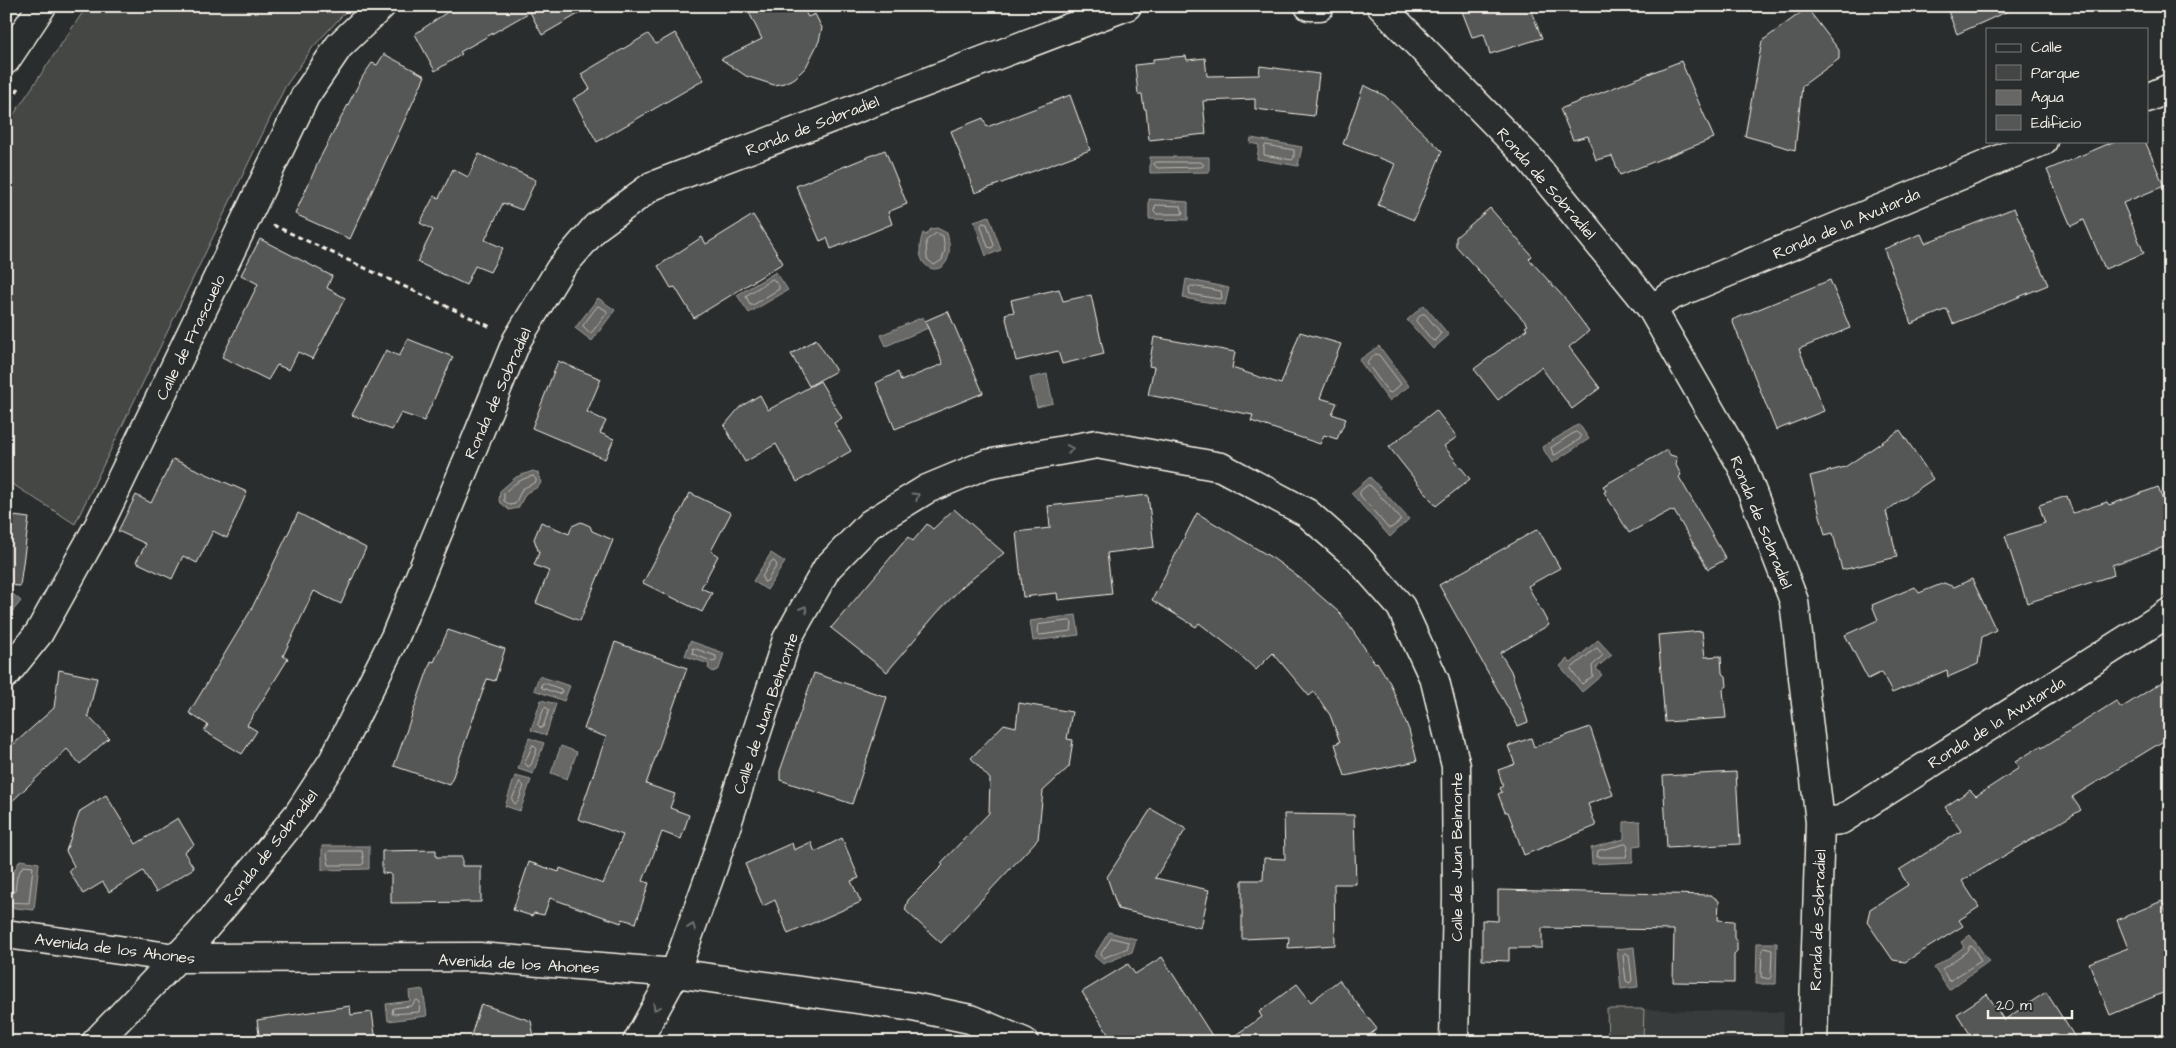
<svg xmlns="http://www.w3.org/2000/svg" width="2176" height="1048" viewBox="0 0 2176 1048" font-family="'Architects Daughter',sans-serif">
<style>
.built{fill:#373a3a}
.green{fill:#444645;stroke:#9c9c96}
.water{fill:#676866;stroke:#9f9f9a}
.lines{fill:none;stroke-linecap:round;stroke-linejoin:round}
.shore{stroke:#bcbab4;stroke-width:1}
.building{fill:#555756;stroke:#f4f1e8}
.minor-casing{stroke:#f4f1e8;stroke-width:31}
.path{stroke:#f4f1e8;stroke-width:3;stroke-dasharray:5 4;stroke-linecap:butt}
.minor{stroke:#2a2d2e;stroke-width:28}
.oneway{stroke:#71726f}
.labels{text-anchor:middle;stroke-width:4.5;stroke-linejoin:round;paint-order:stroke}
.street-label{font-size:16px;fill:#f4f1e8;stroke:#2a2d2e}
</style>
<rect width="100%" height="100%" fill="#2a2d2e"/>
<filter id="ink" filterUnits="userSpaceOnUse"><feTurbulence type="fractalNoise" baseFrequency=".02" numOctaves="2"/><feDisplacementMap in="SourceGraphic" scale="10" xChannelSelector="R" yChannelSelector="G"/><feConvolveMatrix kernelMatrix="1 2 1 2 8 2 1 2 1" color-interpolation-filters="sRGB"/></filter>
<g filter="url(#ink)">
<path class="built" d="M1607 1009 1784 1012 1783 1042H1608Z"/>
<path class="green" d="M87 6H351L313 47 285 87 75 524 6 480V126Z
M1607 1009H1644L1643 1042H1608Z"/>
<path class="water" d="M1251 138 1302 147 1298 166 1257 159 1259 145 1250 143Z
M1150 157H1209V172L1150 173Z
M1149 199 1188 202V220L1149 219Z
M989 216 1001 250 986 256 974 221Z
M937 228 947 233C961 283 907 279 923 233L926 235 931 229Z
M776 272 788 290 749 313 737 295Z
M1186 279 1229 288 1225 305 1183 298Z
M598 298 615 310 592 341 575 328Z
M1424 305 1449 335 1433 349 1407 320Z
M923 317 928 328 886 346 881 335Z
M1379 346 1409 386 1389 401 1359 360Z
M1047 374 1053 403 1037 407 1030 378Z
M1579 424 1589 439 1552 463 1542 447Z
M533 471 538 473 541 483 538 487 526 493 518 508 509 510 499 501 500 491 516 477Z
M1370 477 1409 519 1390 537 1351 493Z
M771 553 785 562 767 590 753 581Z
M9 591 21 601 6 619V594Z
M1076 615 1079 635 1033 641 1030 621Z
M1598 640 1612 655 1596 668 1602 675 1582 692 1560 666 1567 659 1571 663Z
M690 641 724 653 719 669 713 672 708 668 709 664 685 656Z
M539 676 570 686 564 701 534 690Z
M541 700 556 704 546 735 531 730Z
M529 738 544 743 533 774 518 769Z
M561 746 577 752 567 779 551 773Z
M515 776 531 780 520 811 505 806Z
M1640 821 1641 845 1633 846V862L1592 864 1591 848 1624 839V822Z
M322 846H369V869L322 870Z
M20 860 39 863 34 910 6 907V892L11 888 12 875Z
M1109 932 1136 939 1132 952 1103 964 1094 956Z
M1970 935 1989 961 1949 990 1934 968 1964 947 1961 942Z
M1757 943H1777L1776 984H1756Z
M1634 947 1638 987 1621 989 1617 949Z
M423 989 427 1016 388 1021 386 1004 410 1001 409 991Z"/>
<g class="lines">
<path class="shore" d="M1266 145 1294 150V158L1292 160 1264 155V148Z
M1157 162H1201L1204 165 1201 167 1157 168 1154 164Z
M1156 205 1181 206 1183 213 1181 214H1156L1154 212Z
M983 223 987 224 994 245 992 248 988 247 981 226Z
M937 233 943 236 945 250 942 260 934 265 927 259 926 241Z
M773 279 779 286V289L753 305H750L746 296Z
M1192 286 1221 291 1222 298 1219 299 1190 294 1189 288Z
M598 306 606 310 607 313 592 332 590 333 583 326Z
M1422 314H1425L1441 333 1435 341 1432 340 1416 321Z
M1376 354 1379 355 1401 384 1391 393 1388 392 1367 363Z
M1576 432 1581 436 1580 439 1555 455 1553 454 1551 448Z
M533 476 536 479V482L522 489 515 504 510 505 504 501V493C512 485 522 478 533 476Z
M1368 485 1371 486 1400 518V521L1391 528H1388L1360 495V492Z
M774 561 777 565 767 581 764 582 762 577 771 562Z
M1070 621 1072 623 1071 631 1040 635 1037 633 1038 625Z
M693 648 716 656V661L713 662 693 654Z
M1597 648 1603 655 1592 666 1593 676 1582 684 1571 669Z
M544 683 561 689 562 692 559 694 542 688 541 685Z
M545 707 549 710 543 727 541 728 538 725Z
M533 745 537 749 531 765 528 767 525 763Z
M520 782 524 786 518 802 515 804 512 800Z
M1626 844 1628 847 1626 857H1597L1598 851Z
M330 851H362L364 863 361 865H329L327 854Z
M6 895 15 891 17 876 23 866 33 867 29 903 6 902
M1112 938 1128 942V948L1103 958 1101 954Z
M1970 946 1973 947 1981 961 1949 981 1942 969 1966 952Z
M1764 948 1772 950 1771 977 1769 979 1761 977 1762 950Z
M1625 953 1629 955 1632 980 1630 983 1626 981 1623 956Z
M417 1000 420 1002 419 1012 392 1014 393 1008 411 1006Z"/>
</g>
<path class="building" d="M456 6H592L542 35 530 12 460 52 462 54 435 71 415 34Z
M746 6H802L808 17 815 14 822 28 819 41 806 67 795 78 784 83 774 85 746 76 721 59 762 39Z
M1460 6H1529L1542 38 1490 54 1484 34 1472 37Z
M1946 6H2019L1957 34Z
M1807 8 1839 50V59L1802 86 1795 150 1745 136 1762 41Z
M675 33 704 80 597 142 573 99 590 89 581 74 648 34 656 44Z
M384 54 425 76 350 239 295 214 321 156 363 76 372 63 377 65Z
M1186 56 1187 60 1205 58 1207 76 1259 75 1260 66 1319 74 1314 116 1255 109V99L1203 101 1206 134 1149 140 1146 109H1144L1142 94H1138L1135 65 1153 63V59Z
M1681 61 1714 138 1620 175 1612 156 1596 160 1588 136 1573 140 1560 109Z
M1364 85 1385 96 1442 151 1414 220 1378 205 1395 164 1343 144Z
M1070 95 1090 150 975 193 951 131 983 118 987 127Z
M2115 141H2145L2164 186 2123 203 2144 253 2105 269 2084 220 2071 226 2047 170Z
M885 150 907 204 888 212 892 224 831 249 827 238 820 241 796 186Z
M479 154 536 180 522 210 503 203 485 240 503 248 490 272 475 266 466 285 417 262 433 230 420 223 434 196 439 198 453 169 468 177Z
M1490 208 1532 256 1529 259 1567 301 1589 331 1569 347 1600 388 1572 409 1541 367 1498 400 1474 369 1527 329 1525 327 1528 325 1456 246V237Z
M2014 208 2048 285 1953 324 1947 309 1911 324 1884 249 1921 234 1925 243Z
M753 215 783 263 694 318 675 287 671 288 658 266 702 237 706 244Z
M260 239 332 276 327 288 345 298 313 359 298 352 289 370 277 365 268 380 222 357 258 284 241 275Z
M1830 280 1850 328 1799 349 1824 411 1776 430 1732 320Z
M1059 289 1063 301 1091 295 1104 354 1062 364 1058 351 1016 361 1005 314 1014 312 1011 300Z
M948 311 983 393 895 429 876 383 898 372 901 381 943 364 925 321Z
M1300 332 1341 344 1320 398 1337 403 1332 414 1346 419 1337 439 1324 435 1320 444 1251 421 1253 415 1148 395 1154 367 1149 366 1154 337 1235 352 1232 368 1281 384Z
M408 339 453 357 424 421 401 413 392 430 352 415 386 350 399 356Z
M816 339 836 371 809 386 791 354Z
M558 361 601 379 587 412 606 421 600 433 614 439 605 459 532 428Z
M820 381 842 418 834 423 851 451 797 482 776 444 745 462 724 426 740 407 760 395 768 410Z
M1436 410 1457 437 1444 446 1470 479 1436 506 1389 447Z
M1900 430 1933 479 1886 511 1897 557 1842 570 1833 533 1825 535 1810 476 1845 467Z
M1667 450 1670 455 1677 457 1676 465 1681 475 1679 477 1726 559 1708 569 1674 511 1672 512 1671 510 1629 533 1604 492 1606 491 1603 486Z
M173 459 247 492 227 538 213 531 197 563 183 556 172 579 136 562 146 544 118 531 136 495 151 503Z
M2158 487 2170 521V545L2112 565 2114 575 2027 603 2005 536 2045 523 2039 505 2067 496 2073 513 2107 502 2109 505Z
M690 493 731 513 711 551 718 556 701 588 712 593 702 612 643 583Z
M1148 495 1154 547 1107 553 1112 594 1058 600 1057 593 1023 597 1016 532 1050 528 1048 506Z
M954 509 1004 553 963 586 936 614 887 672 831 628 908 537 913 541 927 524 933 529Z
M298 513 366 548 341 604 314 591 283 656 288 659 247 725 257 731 242 754 204 731 208 725 189 713 251 610Z
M1197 513 1274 559 1301 579 1341 614 1375 663 1377 662 1390 683 1409 730 1417 761 1345 776 1335 744 1340 742 1330 715 1314 692 1309 696 1273 653 1256 670 1237 652 1199 623 1196 627 1152 600Z
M6 515 29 518 20 586 6 585Z
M541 522 569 534 572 526 581 522 590 526 592 531 613 540 580 621 536 603 549 571 534 565 539 553 534 539Z
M1538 529 1560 568 1528 586 1549 625 1500 653 1511 671 1528 722 1518 726 1439 585Z
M1972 579 1996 630 1982 637 1978 664 1948 677 1947 670 1892 693 1882 672 1868 679 1845 635 1878 620 1872 605 1915 587 1919 593 1944 583 1954 587Z
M448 630 505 649 495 681 487 679 450 785 394 766 431 661 434 662Z
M1702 631 1705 657 1721 656 1722 673 1726 676 1727 686 1723 690 1726 718 1665 722 1658 635Z
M615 642 687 668 646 784 675 794 670 808 689 815 681 839 662 832 643 881 649 883 636 923 622 919 621 923 550 898 544 915 534 913 532 916 513 910 529 862 559 872 560 868 603 884 623 835 578 819 606 737 584 729Z
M59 670 97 678 88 716 109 738 80 764 67 749 6 807V751L54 708Z
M814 673 887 697 852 804 780 780V771Z
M2170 677V737L2072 797 2081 810 1962 881 1979 907 1959 920 1963 926 1905 962 1893 960 1867 922 1870 909 1908 885 1899 870 1961 831 1945 807 1970 790 1976 796 2019 768 2015 762 2041 746 2042 748 2116 701 2121 708Z
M1019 703 1072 712 1067 739 1073 740 1069 767 1043 791 1038 839 941 943 905 910 908 900 943 865 941 863 989 813 990 779 971 758 1004 724 1016 727Z
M1590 727 1613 795 1588 804 1596 826 1524 855 1508 812H1505L1498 794 1502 792 1500 788 1503 786 1498 770 1515 764 1508 746 1531 738 1534 747Z
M1736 772 1740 844 1667 848 1663 776Z
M106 795 136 844 178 818 194 845 184 852 194 868 156 892 143 871 109 892 103 882 83 894 69 871 74 866 66 851 80 811Z
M1151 809 1186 829 1155 878 1209 890 1201 928 1118 909 1107 877Z
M1284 814 1354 815 1356 884H1334L1335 945 1288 948 1289 937 1242 939V880H1263L1264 858 1285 859Z
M842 838 859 878 851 881 861 902 788 934 775 900 763 906 745 864 792 843 794 850 811 842 815 852Z
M436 850V857H462V866H481V902L391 903V874L382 873V851Z
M1498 890 1711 895 1719 901 1718 920 1734 921V938L1737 942V951L1734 954V983L1673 982 1674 930 1542 928V948H1509V961L1482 960V920L1498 921Z
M2162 901 2170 921V990L2110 1015 2089 963 2128 948 2117 920Z
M1162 957 1216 1042H1113L1082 992 1128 964 1135 974Z
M1339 980 1377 1029 1360 1042H1225L1262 1017 1259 1012 1297 984 1311 1002Z
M2046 992 2078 1042H1972L1974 1040 1957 1014 1987 994 2004 1020Z
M481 1004 531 1021 535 1042H469Z
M350 1006 351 1015 372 1012 376 1042H260L257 1020Z"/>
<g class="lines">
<defs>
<path id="minor" d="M1309 6H1320
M1381 6 1530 159 1652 309 1742 466 1794 601 1820 822 1813 1042
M6 60 42 6
M2147 98 2170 88
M1652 309 1671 296 2043 141
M6 674 39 633 99 525 305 96 339 46 381 6
M1820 822 1841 820 2170 612
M6 934 176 958 479 957 675 973 913 1007 970 1019 1024 1042
M96 1042 198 936 228 901 299 813 333 761 395 637 517 340 560 269 596 227 652 186 1127 6
M637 1042 675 973 713 867 787 639 827 568 870 524 927 489 987 464 1097 444 1221 467 1307 513 1357 557 1401 607 1435 681 1456 766 1457 897 1454 1042"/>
</defs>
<use href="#minor" class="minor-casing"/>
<path class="path" d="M6 107 21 85
M273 225 493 328"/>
<use href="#minor" class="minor"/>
</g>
<defs><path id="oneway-chevron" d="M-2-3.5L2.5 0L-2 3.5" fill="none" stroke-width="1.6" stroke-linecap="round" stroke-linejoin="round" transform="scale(1.25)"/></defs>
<g class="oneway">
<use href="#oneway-chevron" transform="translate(1070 449) rotate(-10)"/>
<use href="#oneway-chevron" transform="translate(916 496) rotate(-32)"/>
<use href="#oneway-chevron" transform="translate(804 609) rotate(-60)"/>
<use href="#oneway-chevron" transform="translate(692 927) rotate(-71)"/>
<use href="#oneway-chevron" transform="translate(656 1007) rotate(119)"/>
</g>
</g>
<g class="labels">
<g class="street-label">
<text transform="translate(812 125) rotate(-21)" y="6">Ronda de Sobradiel</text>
<text transform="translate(1547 183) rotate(49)" y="6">Ronda de Sobradiel</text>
<text transform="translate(1846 223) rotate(-23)" y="6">Ronda de la Avutarda</text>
<text transform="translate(190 337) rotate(-64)" y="6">Calle de Frascuelo</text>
<text transform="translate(497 393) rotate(-66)" y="6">Ronda de Sobradiel</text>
<text transform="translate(1762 522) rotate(68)" y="6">Ronda de Sobradiel</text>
<text transform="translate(765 713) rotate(-71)" y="6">Calle de Juan Belmonte</text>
<text transform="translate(1996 722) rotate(-32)" y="6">Ronda de la Avutarda</text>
<text transform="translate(270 847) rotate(-52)" y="6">Ronda de Sobradiel</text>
<text transform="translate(1456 857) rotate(-90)" y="6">Calle de Juan Belmonte</text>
<text transform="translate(1817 920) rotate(-88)" y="6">Ronda de Sobradiel</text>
<text transform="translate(115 948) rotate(7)" y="6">Avenida de los Ahones</text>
<text transform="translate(519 963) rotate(3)" y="6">Avenida de los Ahones</text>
</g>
</g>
<rect width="2176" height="1048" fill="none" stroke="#2a2d2e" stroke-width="25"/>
<rect x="12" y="12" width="2151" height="1023" fill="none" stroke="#f4f1e8" stroke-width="2" filter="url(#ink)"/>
<rect x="1986" y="28" width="162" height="115" fill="#2a2d2e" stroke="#7b7b78"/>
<rect x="1996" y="44" width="25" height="8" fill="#2a2d2e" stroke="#7b7b78"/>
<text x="2031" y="52" font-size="15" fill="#f4f1e8">Calle</text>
<rect x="1996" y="65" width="25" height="15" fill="#444645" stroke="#7b7b78"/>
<text x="2031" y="78" font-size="15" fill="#f4f1e8">Parque</text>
<rect x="1996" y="90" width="25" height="15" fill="#676866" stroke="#7b7b78"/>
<text x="2031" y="102" font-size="15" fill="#f4f1e8">Agua</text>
<rect x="1996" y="115" width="25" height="15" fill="#555756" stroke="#7b7b78"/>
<text x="2031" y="128" font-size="15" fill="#f4f1e8">Edificio</text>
<path d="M1988 1010v8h84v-8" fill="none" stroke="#f4f1e8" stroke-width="2.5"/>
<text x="1996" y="1010" font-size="15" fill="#f4f1e8" stroke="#2a2d2e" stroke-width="4" paint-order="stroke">20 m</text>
</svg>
